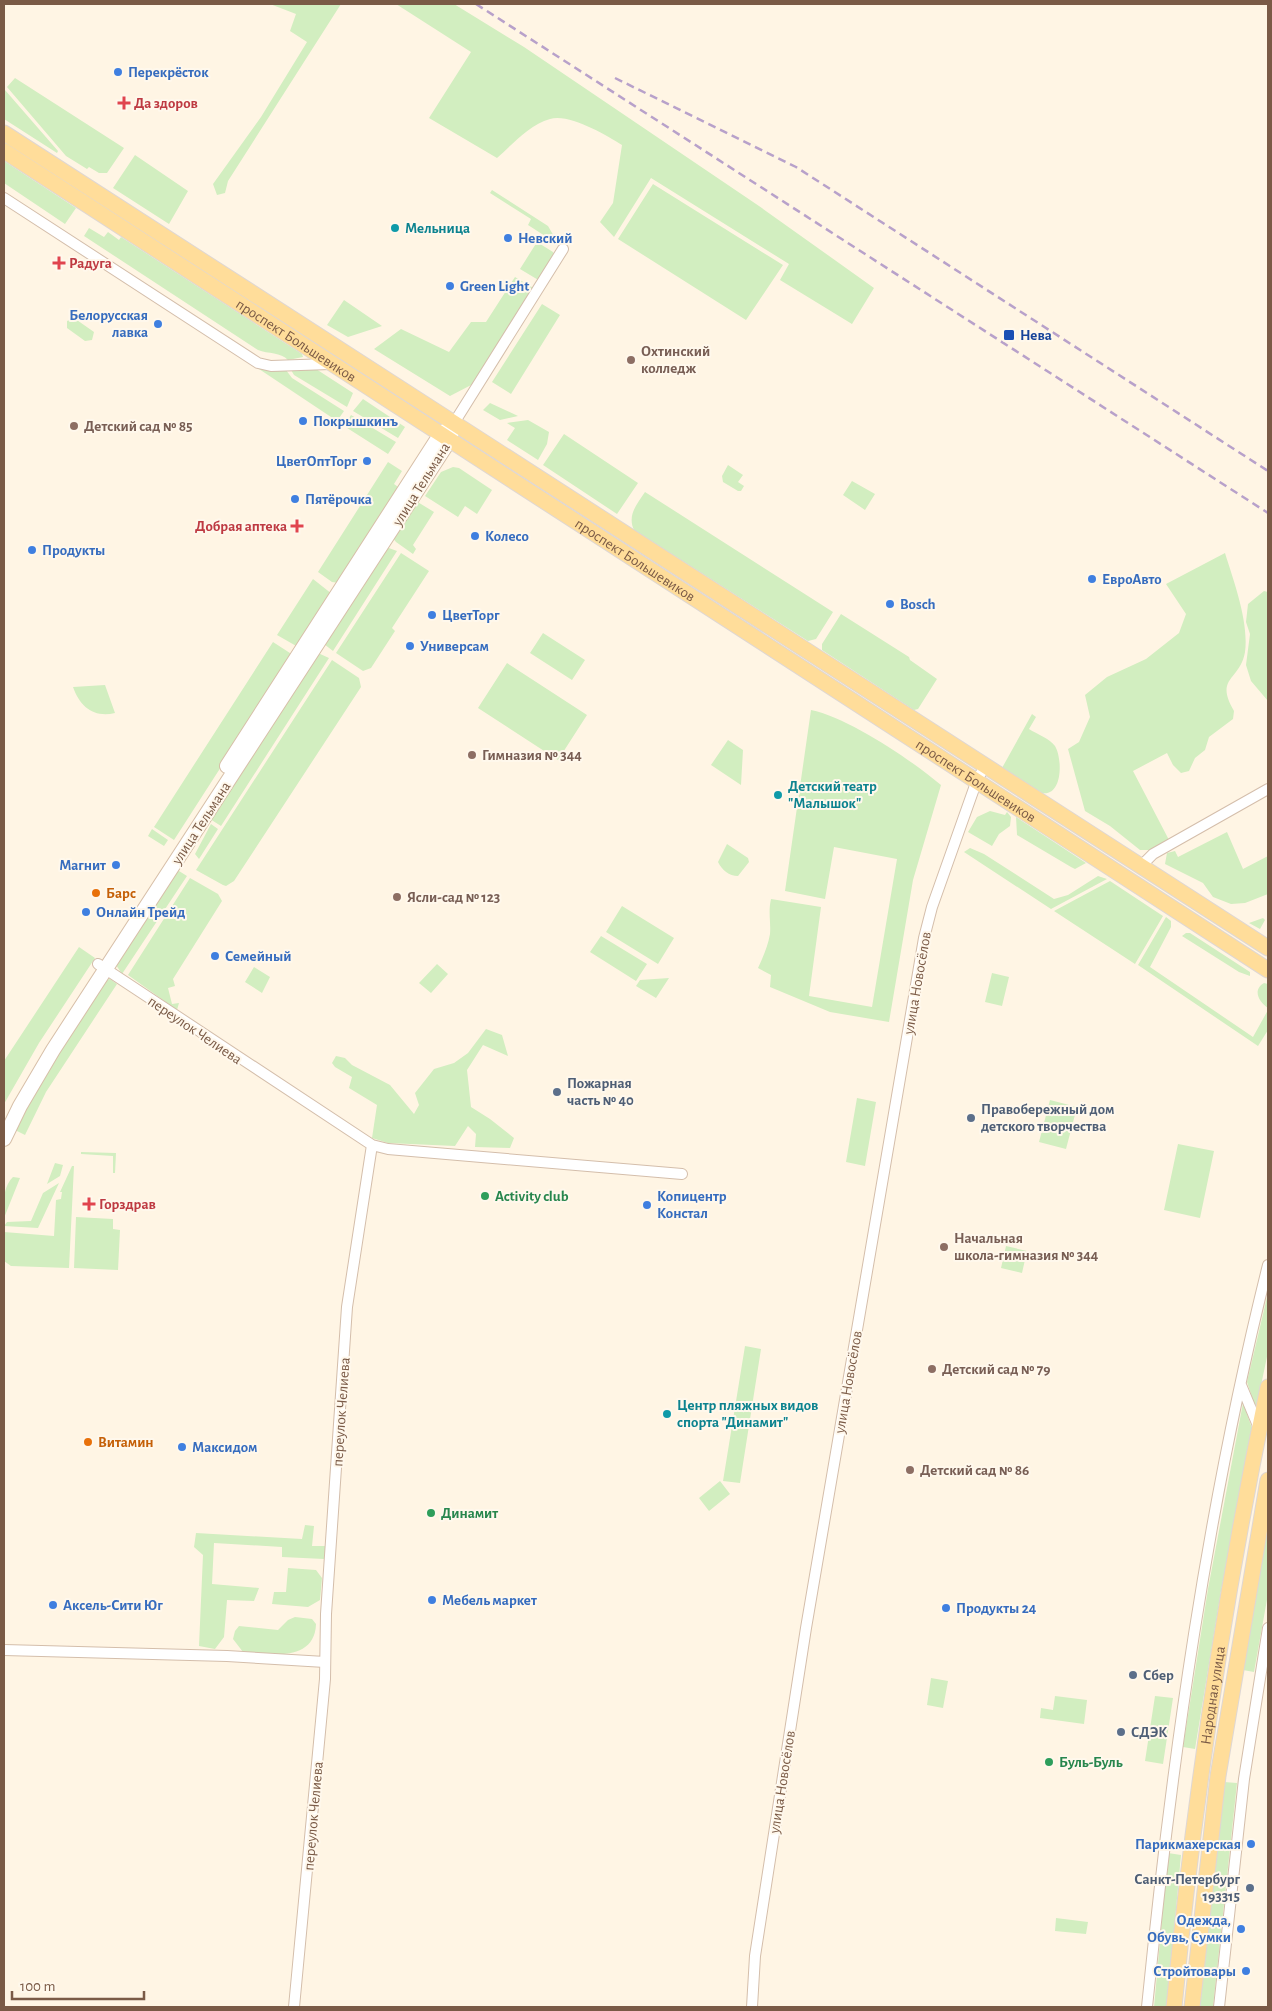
<svg xmlns="http://www.w3.org/2000/svg" width="1272" height="2011" viewBox="0 0 1272 2011" font-family="'Alegreya Sans',sans-serif">
<style>
.green{fill:#d2eec0}
.lines{fill:none;stroke-linecap:round;stroke-linejoin:round}
.street-casing{stroke:#d4beab;stroke-width:12}
.secondary-casing{stroke:#d7bfa8;stroke-width:16}
.primary-casing{stroke:#dfd7d3;stroke-width:17}
.street{stroke:#fff;stroke-width:10}
.secondary{stroke:#fff;stroke-width:14}
.primary{stroke:#ffdd9a;stroke-width:15}
.rail{stroke:#b8a1ca;stroke-width:2.5;stroke-dasharray:8 5;stroke-linecap:butt}
.shop-dot{fill:#3f7fe0;stroke:#fff8ec;stroke-width:2}
.health-dot{fill:#e0444e;stroke:#fff8ec;stroke-width:2}
.culture-dot{fill:#0f9aa8;stroke:#fff8ec;stroke-width:2}
.transit-dot{fill:#1a4fb4;stroke:#fff8ec;stroke-width:2}
.education-dot{fill:#8d6e63;stroke:#fff8ec;stroke-width:2}
.food-dot{fill:#e8710a;stroke:#fff8ec;stroke-width:2}
.service-dot{fill:#5c6f8a;stroke:#fff8ec;stroke-width:2}
.leisure-dot{fill:#2e9e5b;stroke:#fff8ec;stroke-width:2}
.labels{text-anchor:middle;stroke-width:4;stroke-linejoin:round;paint-order:stroke}
.shop-label{font-size:15px;font-weight:bold;fill:#366cbe;stroke:#fff8ec;text-anchor:start}
.health-label{font-size:15px;font-weight:bold;fill:#be3a42;stroke:#fff8ec;text-anchor:start}
.culture-label{font-size:15px;font-weight:bold;fill:#0d838f;stroke:#fff8ec;text-anchor:start}
.transit-label{font-size:15px;font-weight:bold;fill:#164399;stroke:#fff8ec;text-anchor:start}
.street-label{font-size:15px;fill:#7a5a46;stroke:#fff8ec}
.education-label{font-size:15px;font-weight:bold;fill:#785e54;stroke:#fff8ec;text-anchor:start}
.food-label{font-size:15px;font-weight:bold;fill:#c56008;stroke:#fff8ec;text-anchor:start}
.service-label{font-size:15px;font-weight:bold;fill:#4e5e75;stroke:#fff8ec;text-anchor:start}
.leisure-label{font-size:15px;font-weight:bold;fill:#27864d;stroke:#fff8ec;text-anchor:start}
</style>
<rect width="100%" height="100%" fill="#fff5e4"/>
<path class="green" d="M270 4H341L228 181 225 193 217 195 213 184 261 117 307 42 290 31 296 14Z
M396 4H454L524 47 759 206 874 288 852 324 780 280 789 264 651 178 614 237 600 222 613 203 622 145C606 135 569 113 550 119 529 125 513 144 497 158L429 118 471 52Z
M15 78 124 148 107 173H99L89 167 87 169 66 156 7 87Z
M5 90 58 151 57 153 4 119Z
M135 155 188 191 169 224 113 188Z
M4 161 76 208 65 224 4 183Z
M653 184 783 265 746 320 618 239Z
M492 190 548 226 559 245 528 225 531 219 490 193Z
M89 228 104 237 108 232 119 240 121 237 302 354 303 357 288 360C281 352 268 354 258 350L84 236Z
M537 242 553 252 555 256 540 281 520 269Z
M515 277 535 289 475 383 450 396 374 349 401 329 449 352 471 322H486Z
M344 300 382 326 348 337 327 325Z
M542 304 560 315 511 394 492 382Z
M74 318 94 332 92 340 85 341 67 328V321Z
M256 367 286 370 292 378 344 411 337 421Z
M316 369 353 393 347 407 294 375 291 370Z
M363 399 405 427 398 438 353 411Z
M490 403 518 416 500 420 483 410Z
M351 415 396 442 388 454 344 426Z
M528 420 549 432 547 444 538 460 507 440 515 428 507 423Z
M564 434 638 483 617 514 543 465Z
M388 462 402 471 394 484 401 489 340 583 332 582 318 572Z
M728 465 743 475 738 482 744 486 741 491H738L723 482 722 476Z
M453 467 459 468 492 490 477 514 465 506 458 517 425 496 441 472Z
M852 481 875 494 865 510 843 495Z
M645 492 833 612 816 639 808 641 634 530C627 515 637 504 645 492Z
M416 501 434 512 413 545 416 549 413 554 396 542 392 537Z
M386 547 397 551 333 651 324 644Z
M401 553 429 571 392 628 395 631 371 668 363 671 336 653Z
M1225 553C1234 582 1249 622 1245 652 1240 681 1214 677 1234 711L1233 719 1209 737 1205 750 1195 758 1189 771 1181 773 1173 765 1167 753 1133 771 1169 840 1155 850H1140L1110 826 1085 811 1068 749 1079 742 1090 717 1085 695 1107 677 1146 659 1179 633 1186 614 1166 584Z
M313 579 332 594 298 647 277 635Z
M1264 591 1268 592V701L1251 681 1246 665 1250 634 1246 622 1248 604Z
M841 614 909 657 910 660 937 679 918 709 914 710 822 650V644Z
M543 633 585 660 572 680 530 653Z
M273 642 293 655 174 840 154 827Z
M318 653 329 658 221 826 210 819Z
M332 660 359 678 361 687 234 881 226 886 223 885 196 870Z
M507 663 587 715 558 760 478 708Z
M105 685 115 713C94 718 80 707 73 687Z
M811 710C849 718 910 759 941 785L913 880 889 1022 830 1012 770 987 771 975 758 968C763 957 768 946 770 934 771 922 768 912 771 899L821 907 809 996 872 1007 897 859 834 847 825 899 785 891Z
M1032 714 1036 717 1029 729C1037 734 1050 739 1055 746 1063 759 1063 801 1038 792 1026 787 1013 776 1002 768Z
M728 740 743 750 741 785 711 765Z
M990 811 1005 815 1007 812 1011 817 1010 826 999 834 992 846 968 832 977 817Z
M1016 817 1086 863 1075 869 1071 867 1017 835Z
M211 824 218 829 199 859 195 854Z
M152 829 168 840 164 846 148 836Z
M1227 832 1243 869 1268 856V894L1245 903 1231 904 1213 897 1203 883 1165 864 1167 853 1175 851 1178 857Z
M727 844 748 858 749 862 738 876C729 876 722 870 718 862Z
M970 848 984 854 1054 899 1068 895 1098 876 1107 879 1051 909 964 852Z
M179 871 187 876 122 974 116 965 176 872Z
M190 878 218 894 222 901 173 979 175 986 168 988 172 1004 179 1003 177 1010 128 975Z
M1110 881 1163 916 1135 964 1054 911Z
M622 906 674 938 658 964 606 932Z
M1166 917 1171 921V927L1150 967 1253 1037 1268 1010V1030L1258 1046 1138 965Z
M1263 918 1265 920 1260 929 1249 923Z
M1186 933H1190L1250 972V976L1239 972 1182 936Z
M601 936 647 964 636 981 590 952Z
M79 947 95 958 39 1043 4 1104V1061Z
M437 964 448 974 431 993 419 983Z
M254 967 270 977 262 993 245 982Z
M992 973 1009 977 1002 1006 985 1002Z
M669 978 656 998 636 986 640 980Z
M110 979 117 984 46 1092 25 1135 13 1129 24 1108 106 980Z
M1264 983 1268 984V1008C1259 1002 1252 990 1264 983Z
M486 1029 502 1035 508 1056 483 1045 467 1070 471 1107 490 1119 514 1138 510 1148 475 1147 476 1134 468 1126 455 1146 388 1143 372 1138 377 1105 349 1088 352 1077 335 1067 332 1063 336 1056 345 1058 352 1065 390 1085 414 1114 419 1105 415 1093 434 1069 454 1063 468 1053Z
M857 1098 876 1102 865 1166 846 1162Z
M1050 1100 1077 1107 1066 1149 1039 1142Z
M1178 1144 1214 1151 1200 1218 1164 1210Z
M81 1152 116 1153 115 1173H113V1156L81 1154Z
M55 1163 63 1165 60 1176 47 1184Z
M72 1166H74L69 1268 11 1266 4 1261V1232L54 1236 56 1200 61 1199 62 1192H60Z
M13 1177 20 1178 4 1218C4 1203 2 1188 13 1177Z
M59 1183 38 1228 4 1226 7 1222 31 1221 43 1193Z
M76 1217 113 1219V1229L120 1230 118 1270 74 1268Z
M1006 1246 1027 1251 1022 1273 1001 1268Z
M1268 1293V1352L1256 1409 1247 1382Z
M745 1346 761 1349 740 1483 723 1481Z
M1243 1403 1252 1428 1221 1591 1195 1749 1183 1747 1208 1589Z
M720 1481 730 1494 709 1511 699 1498Z
M1268 1517V1594L1254 1672 1243 1670Z
M305 1525 314 1526 312 1546H326L324 1559 282 1557V1547L214 1543 212 1584 259 1588 254 1601 227 1600 224 1637 215 1649 199 1646 203 1555 194 1547 196 1533 302 1539Z
M288 1568 316 1570 322 1578 320 1600 308 1607 272 1604 274 1592H286Z
M295 1617 312 1619 316 1624C315 1662 269 1655 243 1652L233 1639 235 1631 239 1626 278 1630 288 1620Z
M931 1678 948 1681 943 1708 927 1705Z
M1055 1696 1087 1700 1084 1724 1040 1718 1041 1708 1053 1710Z
M1155 1696 1173 1698 1163 1764 1145 1761Z
M1224 1782 1237 1783 1213 2007H1200Z
M1168 1853 1181 1855 1167 2007H1154Z
M1056 1918 1088 1922 1086 1934 1055 1931Z"/>
<g class="lines">
<defs>
<path id="street" d="M4 198 258 363 271 366 330 364
M454 423 563 249
M1140 867 1153 854 1268 789
M98 964 372 1145 388 1149 682 1174
M1241 1385 1259 1428
M4 1650 227 1656 325 1662
M294 2007 325 1679 326 1614 347 1307 372 1145
M752 2007 755 1956 806 1628 924 938 932 907 977 780 985 766
M1147 2007C1172 1758 1207 1509 1268 1265
M1219 2007 1244 1779 1268 1628"/>
<path id="secondary" d="M227 766 440 435 450 427
M4 1139 20 1106 53 1050 449 441 453 429"/>
<g id="primary">
<path d="M4 133 1268 948"/>
<path id="s1" d="M4 151 1268 970"/>
<path id="s2" d="M1174 2007C1194 1799 1225 1592 1268 1387"/>
<path d="M1192 2007 1218 1776 1268 1480"/>
</g>
</defs>
<use href="#street" class="street-casing"/>
<use href="#secondary" class="secondary-casing"/>
<use href="#primary" class="primary-casing"/>
<use href="#street" class="street"/>
<use href="#secondary" class="secondary"/>
<use href="#primary" class="primary"/>
<path class="rail" d="M476 4 1268 513
M615 78 796 167 1268 471"/>
</g>
<g class="shop-dot">
<circle cx="118" cy="72" r="5"/>
<circle cx="508" cy="238" r="5"/>
<circle cx="450" cy="286" r="5"/>
<circle cx="158" cy="324" r="5"/>
<circle cx="303" cy="421" r="5"/>
<circle cx="367" cy="461" r="5"/>
<circle cx="295" cy="499" r="5"/>
<circle cx="475" cy="536" r="5"/>
<circle cx="32" cy="550" r="5"/>
<circle cx="1092" cy="579" r="5"/>
<circle cx="890" cy="604" r="5"/>
<circle cx="432" cy="615" r="5"/>
<circle cx="410" cy="646" r="5"/>
<circle cx="116" cy="865" r="5"/>
<circle cx="86" cy="912" r="5"/>
<circle cx="215" cy="956" r="5"/>
<circle cx="647" cy="1205" r="5"/>
<circle cx="182" cy="1447" r="5"/>
<circle cx="432" cy="1600" r="5"/>
<circle cx="53" cy="1605" r="5"/>
<circle cx="946" cy="1608" r="5"/>
<circle cx="1251" cy="1844" r="5"/>
<circle cx="1241" cy="1929" r="5"/>
<circle cx="1246" cy="1971" r="5"/>
</g>
<g class="health-dot">
<path d="M121.5 95.5h5v5h5v5h-5v5h-5v-5h-5v-5h5z"/>
<path d="M56.5 255.5h5v5h5v5h-5v5h-5v-5h-5v-5h5z"/>
<path d="M294.5 518.5h5v5h5v5h-5v5h-5v-5h-5v-5h5z"/>
<path d="M86.5 1196.5h5v5h5v5h-5v5h-5v-5h-5v-5h5z"/>
</g>
<g class="culture-dot">
<circle cx="395" cy="228" r="5"/>
<circle cx="778" cy="795" r="5"/>
<circle cx="667" cy="1414" r="5"/>
</g>
<rect class="transit-dot" x="1003" y="329" width="12" height="12" rx="2.5"/>
<g class="education-dot">
<circle cx="631" cy="360" r="5"/>
<circle cx="74" cy="426" r="5"/>
<circle cx="472" cy="755" r="5"/>
<circle cx="397" cy="897" r="5"/>
<circle cx="944" cy="1247" r="5"/>
<circle cx="932" cy="1369" r="5"/>
<circle cx="910" cy="1470" r="5"/>
</g>
<g class="food-dot">
<circle cx="96" cy="893" r="5"/>
<circle cx="88" cy="1442" r="5"/>
</g>
<g class="service-dot">
<circle cx="557" cy="1092" r="5"/>
<circle cx="971" cy="1118" r="5"/>
<circle cx="1133" cy="1675" r="5"/>
<circle cx="1121" cy="1732" r="5"/>
<circle cx="1250" cy="1888" r="5"/>
</g>
<g class="leisure-dot">
<circle cx="485" cy="1196" r="5"/>
<circle cx="431" cy="1513" r="5"/>
<circle cx="1049" cy="1762" r="5"/>
</g>
<g class="labels">
<g class="shop-label">
<text x="128" y="77">Перекрёсток</text>
<text x="518" y="243">Невский</text>
<text x="460" y="291">Green Light</text>
<text x="148" y="320" text-anchor="end">Белорусская<tspan x="148" dy="17">лавка</tspan></text>
<text x="313" y="426">Покрышкинъ</text>
<text x="357" y="466" text-anchor="end">ЦветОптТорг</text>
<text x="305" y="504">Пятёрочка</text>
<text x="485" y="541">Колесо</text>
<text x="42" y="555">Продукты</text>
<text x="1102" y="584">ЕвроАвто</text>
<text x="900" y="609">Bosch</text>
<text x="442" y="620">ЦветТорг</text>
<text x="420" y="651">Универсам</text>
<text x="106" y="870" text-anchor="end">Магнит</text>
<text x="96" y="917">Онлайн Трейд</text>
<text x="225" y="961">Семейный</text>
<text x="657" y="1201">Копицентр<tspan x="657" dy="17">Констал</tspan></text>
<text x="192" y="1452">Максидом</text>
<text x="442" y="1605">Мебель маркет</text>
<text x="63" y="1610">Аксель-Сити Юг</text>
<text x="956" y="1613">Продукты 24</text>
<text x="1241" y="1849" text-anchor="end">Парикмахерская</text>
<text x="1231" y="1925" text-anchor="end">Одежда,<tspan x="1231" dy="17">Обувь, Сумки</tspan></text>
<text x="1236" y="1976" text-anchor="end">Стройтовары</text>
</g>
<g class="health-label">
<text x="134" y="108">Да здоров</text>
<text x="69" y="268">Радуга</text>
<text x="287" y="531" text-anchor="end">Добрая аптека</text>
<text x="99" y="1209">Горздрав</text>
</g>
<g class="culture-label">
<text x="405" y="233">Мельница</text>
<text x="788" y="791">Детский театр<tspan x="788" dy="17">"Малышок"</tspan></text>
<text x="677" y="1410">Центр пляжных видов<tspan x="677" dy="17">спорта "Динамит"</tspan></text>
</g>
<g class="transit-label">
<text x="1020" y="340">Нева</text>
</g>
<g class="street-label">
<text dy="5" stroke="none"><textPath href="#s1" startOffset="348">проспект Большевиков</textPath></text>
<text transform="translate(421 484) rotate(-58)" y="5">улица Тельмана</text>
<text dy="5" stroke="none"><textPath href="#s1" startOffset="752">проспект Большевиков</textPath></text>
<text dy="5" stroke="none"><textPath href="#s1" startOffset="1158">проспект Большевиков</textPath></text>
<text transform="translate(201 823) rotate(-57)" y="5">улица Тельмана</text>
<text transform="translate(917 983) rotate(-80)" y="5">улица Новосёлов</text>
<text transform="translate(195 1030) rotate(34)" y="5">переулок Челиева</text>
<text transform="translate(848 1382) rotate(-80)" y="5">улица Новосёлов</text>
<text transform="translate(341 1412) rotate(-86)" y="5">переулок Челиева</text>
<text dy="5" stroke="none"><textPath href="#s2" startOffset="314">Народная улица</textPath></text>
<text transform="translate(782 1782) rotate(-81)" y="5">улица Новосёлов</text>
<text transform="translate(313 1816) rotate(-85)" y="5">переулок Челиева</text>
</g>
<g class="education-label">
<text x="641" y="356">Охтинский<tspan x="641" dy="17">колледж</tspan></text>
<text x="84" y="431">Детский сад № 85</text>
<text x="482" y="760">Гимназия № 344</text>
<text x="407" y="902">Ясли-сад № 123</text>
<text x="954" y="1243">Начальная<tspan x="954" dy="17">школа-гимназия № 344</tspan></text>
<text x="942" y="1374">Детский сад № 79</text>
<text x="920" y="1475">Детский сад № 86</text>
</g>
<g class="food-label">
<text x="106" y="898">Барс</text>
<text x="98" y="1447">Витамин</text>
</g>
<g class="service-label">
<text x="567" y="1088">Пожарная<tspan x="567" dy="17">часть № 40</tspan></text>
<text x="981" y="1114">Правобережный дом<tspan x="981" dy="17">детского творчества</tspan></text>
<text x="1143" y="1680">Сбер</text>
<text x="1131" y="1737">СДЭК</text>
<text x="1240" y="1884" text-anchor="end">Санкт-Петербург<tspan x="1240" dy="17">193315</tspan></text>
</g>
<g class="leisure-label">
<text x="495" y="1201">Activity club</text>
<text x="441" y="1518">Динамит</text>
<text x="1059" y="1767">Буль-Буль</text>
</g>
</g>
<rect width="1272" height="2011" fill="none" stroke="#7a5a46" stroke-width="10"/>
<path d="M12 1991v8h132v-8" fill="none" stroke="#7a5a46" stroke-width="2.5"/>
<text x="20" y="1991" font-size="15" fill="#7a5a46" stroke="#fff8ec" stroke-width="4" paint-order="stroke">100 m</text>
</svg>
